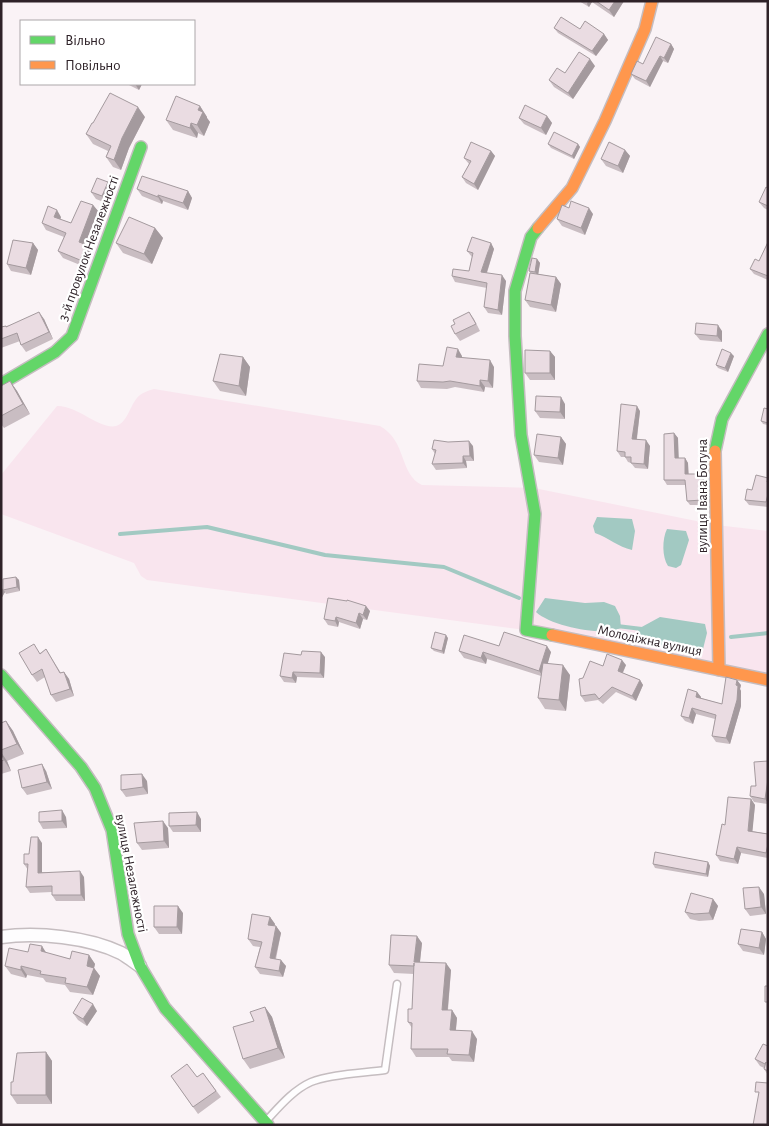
<svg xmlns="http://www.w3.org/2000/svg" width="769" height="1126" viewBox="0 0 769 1126" font-family="'Alegreya Sans',sans-serif">
<style>
.green{fill:#f9e5ee}
.water{fill:#a2c9c2}
.lines{fill:none;stroke-linecap:round;stroke-linejoin:round}
.stream{stroke:#a2c9c2;stroke-width:4}
.lane-casing{stroke:#c5bdc0;stroke-width:9}
.street-casing{stroke:#c5bdc0;stroke-width:15}
.fast-casing{stroke:#c5bdc0;stroke-width:14}
.slow-casing{stroke:#c5bdc0;stroke-width:14}
.lane{stroke:#fefdfe;stroke-width:6}
.street{stroke:#fefdfe;stroke-width:12}
.fast{stroke:#63d668;stroke-width:11}
.slow{stroke:#ff974d;stroke-width:11}
.wall{fill:#c9bdc2}
.shaded-wall{fill:#a49a9e}
.building{fill:#eadce2;stroke:#a49a9e}
.labels{text-anchor:middle;stroke-width:4.5;stroke-linejoin:round;paint-order:stroke}
.street-label{font-size:14px;fill:#2e2228;stroke:#fff}
</style>
<rect width="100%" height="100%" fill="#faf3f6"/>
<path class="green" d="M154 389 380 426C407 441 399 474 422 485L534 488 716 525 768 531V680L526 630 147 580 141 576 134 563 1 514V475L57 406C77 405 100 430 116 426 127 423 130 406 137 398 141 393 147 391 154 389Z"/>
<path class="water" d="M597 517 632 519 635 531 632 550C618 547 609 538 595 533L593 526Z
M667 529 686 531 689 540 681 565 676 568 668 566C662 557 662 539 667 529Z
M545 598 585 603 604 602 615 606 620 616 621 628C617 629 613 631 609 631 590 633 550 625 536 612Z
M660 617 705 624 707 633 702 653H684L640 643 638 629Z"/>
<g class="lines">
<path class="stream" d="M120 534 207 527 325 555 444 567 519 598
M617 626 642 629
M731 637 768 633"/>
<defs>
<path id="lane" d="M266 1121C279 1107 293 1090 311 1082 330 1074 364 1073 385 1070L397 984"/>
<path id="street" d="M1 937C38 932 88 937 121 953 128 957 134 962 140 966"/>
<path id="fast" d="M538 228 531 237 515 291V336L521 435 535 514 526 630 552 635
M1 384 55 352 72 336 141 147
M715 451 722 419 768 334
M1 675 81 767 95 788 112 830 128 934 140 966 165 1008 268 1125"/>
<path id="slow" d="M538 228 572 188 605 121 645 29 652 1
M715 451 719 670
M552 635 768 680"/>
</defs>
<use href="#lane" class="lane-casing"/>
<use href="#street" class="street-casing"/>
<use href="#fast" class="fast-casing"/>
<use href="#slow" class="slow-casing"/>
<use href="#lane" class="lane"/>
<use href="#street" class="street"/>
<use href="#fast" class="fast"/>
<use href="#slow" class="slow"/>
</g>
<path class="wall" d="M579 1H624L614 17 592 2 589 7Z
M554 28 580 29 604 34 608 40 596 56 558 33Z
M671 44 674 49 668 63 663 61 650 87 635 79 631 74 643 64Z
M595 66 573 99 554 87 549 80 565 73Z
M127 84H142L139 90Z
M200 106 207 117V118L210 122 204 136 198 133 197 138 173 130 166 120Z
M547 116 552 123 546 135 524 124 519 118Z
M145 117 129 148 121 170 113 167 106 157 108 151 93 144 86 134 93 123Z
M548 144H578L580 147 574 159 551 148Z
M625 150 630 156 623 173 606 166 601 159Z
M491 151 495 156 478 190 466 183 462 177 469 164 464 158Z
M108 182 113 189 106 203 96 199 91 192Z
M768 188V210L764 208 759 202Z
M137 189 188 191 192 198 188 210 163 201 162 204 142 196Z
M93 205 98 211 85 244 91 252 85 267 63 258 58 251 64 237 46 230 42 223 61 217 60 219 71 223Z
M569 208 593 214 585 235 562 226 557 219Z
M155 228 163 238 152 264 123 253 116 243Z
M768 242V280L754 274 750 269 759 261Z
M33 243 38 250 31 275 11 271 7 264Z
M491 243 494 249 487 273 506 281 502 315 488 313 484 307 487 288 455 282 452 276 469 271 472 257 467 251Z
M537 259 540 263 538 274 556 277 561 284 556 312 530 307 525 300 530 273 529 271Z
M469 312 474 319 480 331 460 341 455 334V324Z
M44 319 53 339 26 352 21 345 20 341 1 348V327Z
M722 331V342L700 340 695 334Z
M550 351 555 357V380H530L525 373Z
M462 356V358L494 367 493 388 485 387 484 392 455 387 447 389 421 388 417 381Z
M734 356 728 372 718 368 716 365Z
M243 357 250 367 246 396 220 391 213 381Z
M10 381 17 391 30 414 4 428 1 424V386Z
M565 404V419L540 418 535 411Z
M768 409V425L763 424 761 421Z
M640 411 637 439 650 446 648 469 635 468 631 463 628 462 625 457H621L617 451Z
M674 433 678 438V458H685L688 463V474L704 479 705 505H690L687 501 686 485H667L664 480Z
M561 437 566 444 563 465 539 462 534 455Z
M473 446 474 461H466L467 468 436 470 432 464 435 454 432 449Z
M768 478V507L749 505 745 500 752 490Z
M16 577 19 580 20 591 6 594 5 592 1 599 3 590Z
M370 611 367 620 363 619 360 629 339 622 338 627 328 625 324 619Z
M448 638 444 654 434 651 431 648Z
M499 646 551 652 547 664 570 675 566 711 545 709 538 698 541 676 487 659 486 664 464 658 459 651Z
M46 649 61 673 64 672 69 679 74 696 56 702 51 695 45 677 37 682 32 675 40 653Z
M325 657 324 678 297 677 296 683 284 682 280 676Z
M626 665 623 673 640 680 643 685 636 701 616 692 603 704 598 700 585 702 581 696 583 678 603 666Z
M741 685 740 689 741 691V706L730 744 716 742 712 736 715 719 696 714 693 724 685 721 681 716 697 692 701 697V698L722 704Z
M6 721 13 731 24 754 7 761 11 771 1 774V723Z
M768 761V804L754 802 750 796Z
M46 771 52 789 27 795 22 788Z
M147 781 148 794 126 797 121 790Z
M751 799 755 805 752 831 768 834V858L741 853 738 864 720 861 716 855 725 825Z
M66 817 67 828 43 829 39 822Z
M201 819V832H173L169 826Z
M168 828 169 848 142 850 137 843Z
M42 843V872L84 877 85 901H56L52 895V892L30 893 26 887 28 870 24 864 29 854Z
M708 862 710 866 708 877 655 868 653 864Z
M764 894 766 914 750 916 745 909Z
M713 899 718 906 713 920 699 921 690 919 685 912Z
M183 913 182 934H159L154 927Z
M270 917 275 924 274 926H276L281 933 276 959 286 966 283 977 260 974 255 967 260 947 253 946 248 939Z
M762 932 766 939 764 955 743 951 738 944Z
M422 943 420 962 451 970 448 1010H452L457 1018 456 1030 477 1039 474 1062 452 1061 449 1057H416L411 1049 412 1028 408 1022 412 1009 414 974 394 973 389 965Z
M28 952 46 953 70 959 89 955 95 964 94 968 100 976 93 995 70 992 65 985 46 982 43 978 27 975 26 978 11 974 5 966Z
M265 1007 272 1017 285 1058 250 1069 243 1059 254 1021Z
M97 1011 87 1026 78 1020 73 1013Z
M768 1046V1075L764 1069V1068L760 1066 755 1059Z
M46 1052 52 1061V1104H17L11 1095 13 1082Z
M203 1073 221 1097 198 1114 171 1076 197 1077Z"/>
<path class="shaded-wall" d="M588 1 592 2 589 7 587 4Z
M615 1H624L614 17 609 10Z
M604 34 608 40 596 56 592 51Z
M671 44 674 49 668 63 664 58Z
M660 56 663 61 650 87 646 81Z
M590 59 595 66 573 99 568 93Z
M135 84H142L139 90Z
M200 106 207 117V118L210 122 204 136 197 125 198 110Z
M138 107 145 117 129 148 121 170 114 160 122 138Z
M547 116 552 123 546 135 541 128Z
M191 123 198 133 197 138 190 128Z
M578 144 580 147 574 159 572 156Z
M625 150 630 156 623 173 618 166Z
M491 151 495 156 478 190 474 184Z
M108 182 113 189 106 203 102 196Z
M188 191 192 198 188 210 183 203Z
M158 195 163 201 162 204 158 197Z
M93 205 98 211 83 249 79 242Z
M589 208 593 214 585 235 581 228Z
M57 210 61 217 59 224 54 217Z
M155 228 163 238 152 264 144 254Z
M33 243 38 250 31 275 26 268Z
M491 243 494 249 485 278 481 272Z
M87 245 91 252 85 267 80 260Z
M537 259 540 263 538 276 535 272Z
M502 275 506 281 502 315 498 310Z
M556 277 561 284 556 312 551 305Z
M39 312 44 319 53 339 49 332Z
M718 325 722 331V342L717 336Z
M458 349 462 356 461 363 456 357Z
M550 351 555 357V380L550 373Z
M731 353 734 356 728 372 725 368Z
M243 357 250 367 246 396 239 386Z
M490 360 494 367 493 388 488 381Z
M480 380 485 387 484 392 480 386Z
M10 381 17 391 30 414 23 404Z
M561 397 565 404V419L560 412Z
M637 406 640 411 636 444 632 439Z
M674 433 678 438 679 463 675 458Z
M561 437 566 444 563 465 558 458Z
M646 440 650 446 648 469 644 464Z
M469 441 473 446 474 461 470 456Z
M463 456 466 461 467 468 463 463Z
M685 458 688 463 689 479 685 474Z
M701 474 704 479 705 505 702 500Z
M16 577 19 580 20 591 17 587Z
M1 587 5 592 1 599Z
M366 606 370 611 367 620 363 615Z
M359 613 363 619 360 629 356 623Z
M336 617 339 622 338 627 335 621Z
M446 635 448 638 444 654 442 651Z
M547 646 551 652 544 677 539 671Z
M321 652 325 657 324 678 320 673Z
M483 652 487 659 486 664 481 658Z
M622 660 626 665 621 676 618 671Z
M563 665 570 675 566 711 559 700Z
M64 672 69 679 74 696 70 689Z
M293 672 297 677 296 683 292 678Z
M640 680 643 685 636 701 632 696Z
M737 680 741 685 740 689 741 691V706L730 744 726 738Z
M697 692 701 697 700 702 696 697Z
M692 708 696 714 693 724 689 718Z
M6 721 13 731 24 754 17 744Z
M1 752 7 761 11 771 4 760Z
M42 764 46 771 52 789 47 782Z
M142 774 147 781 148 794 143 787Z
M768 779V803L765 799Z
M751 799 755 805 752 836 748 831Z
M62 810 66 817 67 828 62 821Z
M197 812 201 819V832L196 825Z
M163 821 168 828 169 848 164 841Z
M38 837 42 843V878L38 873Z
M737 847 741 853 738 864 734 859Z
M708 862 710 866 708 877 706 874Z
M80 871 84 877 85 901 81 895Z
M759 887 764 894 766 914 761 907Z
M713 899 718 906 713 920 709 913Z
M178 906 183 913 182 934 177 927Z
M270 917 275 924 273 932 268 925Z
M276 926 281 933 274 964 270 958Z
M762 932 766 939 764 955 759 948Z
M417 936 422 943 419 970 414 962Z
M42 946 47 954 41 951Z
M89 955 95 964 94 968 100 976 93 995 87 987V966Z
M281 960 286 966 283 977 279 971Z
M446 963 451 970 447 1017 442 1010Z
M21 966 27 975 26 978 21 970Z
M93 1004 97 1011 87 1026 83 1019Z
M265 1007 272 1017 285 1058 278 1048Z
M452 1010 457 1018 455 1037 450 1030Z
M472 1031 477 1039 474 1062 469 1055Z
M46 1052 52 1061V1104L46 1095Z"/>
<path class="building" d="M596 1H615L609 10Z
M561 17 580 29 585 21 604 34 592 51 554 28Z
M656 37 671 44 664 58 660 56 646 81 631 74 637 61 643 64Z
M579 52 590 59 568 93 549 80 557 68 565 73Z
M110 93 138 107 122 138 114 160 106 157 111 146 86 134 92 123H93Z
M176 96 200 106 198 110 203 112 197 125 191 123 190 128 166 120Z
M525 105 547 116 541 128 519 118Z
M554 132 578 144 572 156 548 144Z
M471 142 491 151 474 184 462 177 471 161 464 158Z
M609 142 625 150 618 166 601 159Z
M142 176 188 191 183 203 158 195V197L137 189Z
M97 178 108 182 102 196 91 192Z
M766 187 768 188V206L759 202Z
M81 201 93 205 79 242 87 245 80 260 58 251 66 233 42 223 48 206 57 210 54 217 71 223Z
M571 201 589 208 581 228 557 219 562 205 569 208Z
M129 217 155 228 144 254 116 243Z
M472 237 491 243 481 272 502 275 498 310 484 307 487 283 452 276 453 269 469 271 473 253 467 251Z
M13 240 33 243 26 268 7 264Z
M768 242V276L750 269 755 259 759 261Z
M532 258 537 259 535 272 529 271Z
M530 273 556 277 551 305 525 300Z
M39 312 49 332 21 345 17 333 1 339V327L6 326V327Z
M469 312 476 324 455 334 451 326 455 324 453 320Z
M696 323 718 325 717 336 695 334Z
M447 347 458 349 456 357 490 360 488 381 480 380V386L450 381 443 382 417 381 419 364 443 366Z
M722 349 731 353 725 368 716 365Z
M525 350 550 351V373H525Z
M220 354 243 357 239 386 213 381Z
M10 381 23 404 1 416V386Z
M536 396 561 397 560 412 535 411Z
M621 404 637 406 632 439 646 440 644 464 631 463V457H625V452L617 451Z
M764 408 768 409V423L761 421Z
M674 433 675 458H685V474H701L702 500 687 501 685 480H664V434Z
M537 434 561 437 558 458 534 455Z
M434 440 448 442 469 441 470 456H463V463L432 464 436 450 432 449Z
M756 475 768 478 767 482H768V494L766 502 745 500 747 489 752 490Z
M16 577 17 587 3 590V579Z
M328 598 347 601V600L366 606 363 615 359 613 356 623 336 617 335 621 324 619Z
M435 632 446 635 442 651 431 648Z
M504 632 547 646 539 671 483 652 481 658 459 651 464 635 499 646Z
M34 644 40 654 46 649 60 673 64 672 70 689 51 695 42 669 32 675 19 653Z
M302 651 321 652 320 673 293 672 292 678 280 676 284 653 301 655Z
M607 654 622 660 618 671 640 680 632 696 612 687 599 699 595 694 581 696 579 679 583 678 590 661 603 666Z
M543 663 563 665 559 700 538 698Z
M726 677 737 680 736 685 738 686 737 700 726 738 712 736 716 715 692 708 689 718 681 716 688 689 697 692 696 697 722 704Z
M6 721 17 744 1 750V723Z
M1 753 4 760 1 761Z
M768 761V779L765 799 750 796 751 786H756L754 762Z
M42 764 47 782 22 788 18 770Z
M142 774 143 787 121 790V775Z
M728 797 751 799 748 831 768 834V844L766 853 737 847 734 859 716 855 722 824 725 825Z
M62 810V821L39 822V812Z
M197 812 196 825 169 826V813Z
M163 821 164 841 137 843 134 823Z
M31 837H38V873L80 871 81 895H52V886L26 887 28 864H24V854H29Z
M655 852 708 862 706 874 653 864Z
M759 887 761 907 745 909 743 888Z
M691 893 713 899 709 913 694 914 685 912Z
M154 906H178L177 927H154Z
M252 914 270 917 268 925 276 926 270 958 281 960 279 971 255 967 262 942 248 939Z
M741 929 762 932 759 948 738 944Z
M391 935 417 936 414 962 446 963 442 1010H452L450 1030 472 1031 469 1055 447 1054 448 1049H411L412 1023 408 1022V1009H412L414 963V966L389 965Z
M30 944 42 946 41 951 70 959 72 951 89 955 87 966 94 968 87 987 65 983 66 978 40 974 41 971 21 966V970L5 966 9 948 28 952Z
M765 986H768V1002H765Z
M82 998 93 1004 83 1019 73 1013Z
M265 1007 278 1048 243 1059 233 1027 254 1021 250 1012Z
M763 1044 768 1046V1071L764 1069 766 1062 765 1064 755 1059Z
M46 1052V1095H11V1082H13L17 1053Z
M187 1064 197 1077 203 1073 216 1091 193 1107 171 1076Z
M756 1082 768 1083V1125H753L759 1092H755Z"/>
<g class="labels">
<g class="street-label">
<text transform="translate(88 248) rotate(-70)" y="5">3-й провулок Незалежності</text>
<text transform="translate(702 496) rotate(-90)" y="5">вулиця Івана Богуна</text>
<text transform="translate(650 640) rotate(12)" y="5">Молодіжна вулиця</text>
<text transform="translate(132 873) rotate(79)" y="5">вулиця Незалежності</text>
</g>
</g>
<rect width="769" height="1126" fill="none" stroke="#2e2228" stroke-width="5"/>
<rect x="20" y="20" width="175" height="65" fill="#ffffff" stroke="#aba7a9"/>
<rect x="30" y="36" width="25" height="8" fill="#63d668" stroke="#aba7a9"/>
<text x="65" y="45" font-size="15" fill="#2e2228">Вільно</text>
<rect x="30" y="61" width="25" height="8" fill="#ff974d" stroke="#aba7a9"/>
<text x="65" y="70" font-size="15" fill="#2e2228">Повільно</text>
</svg>
